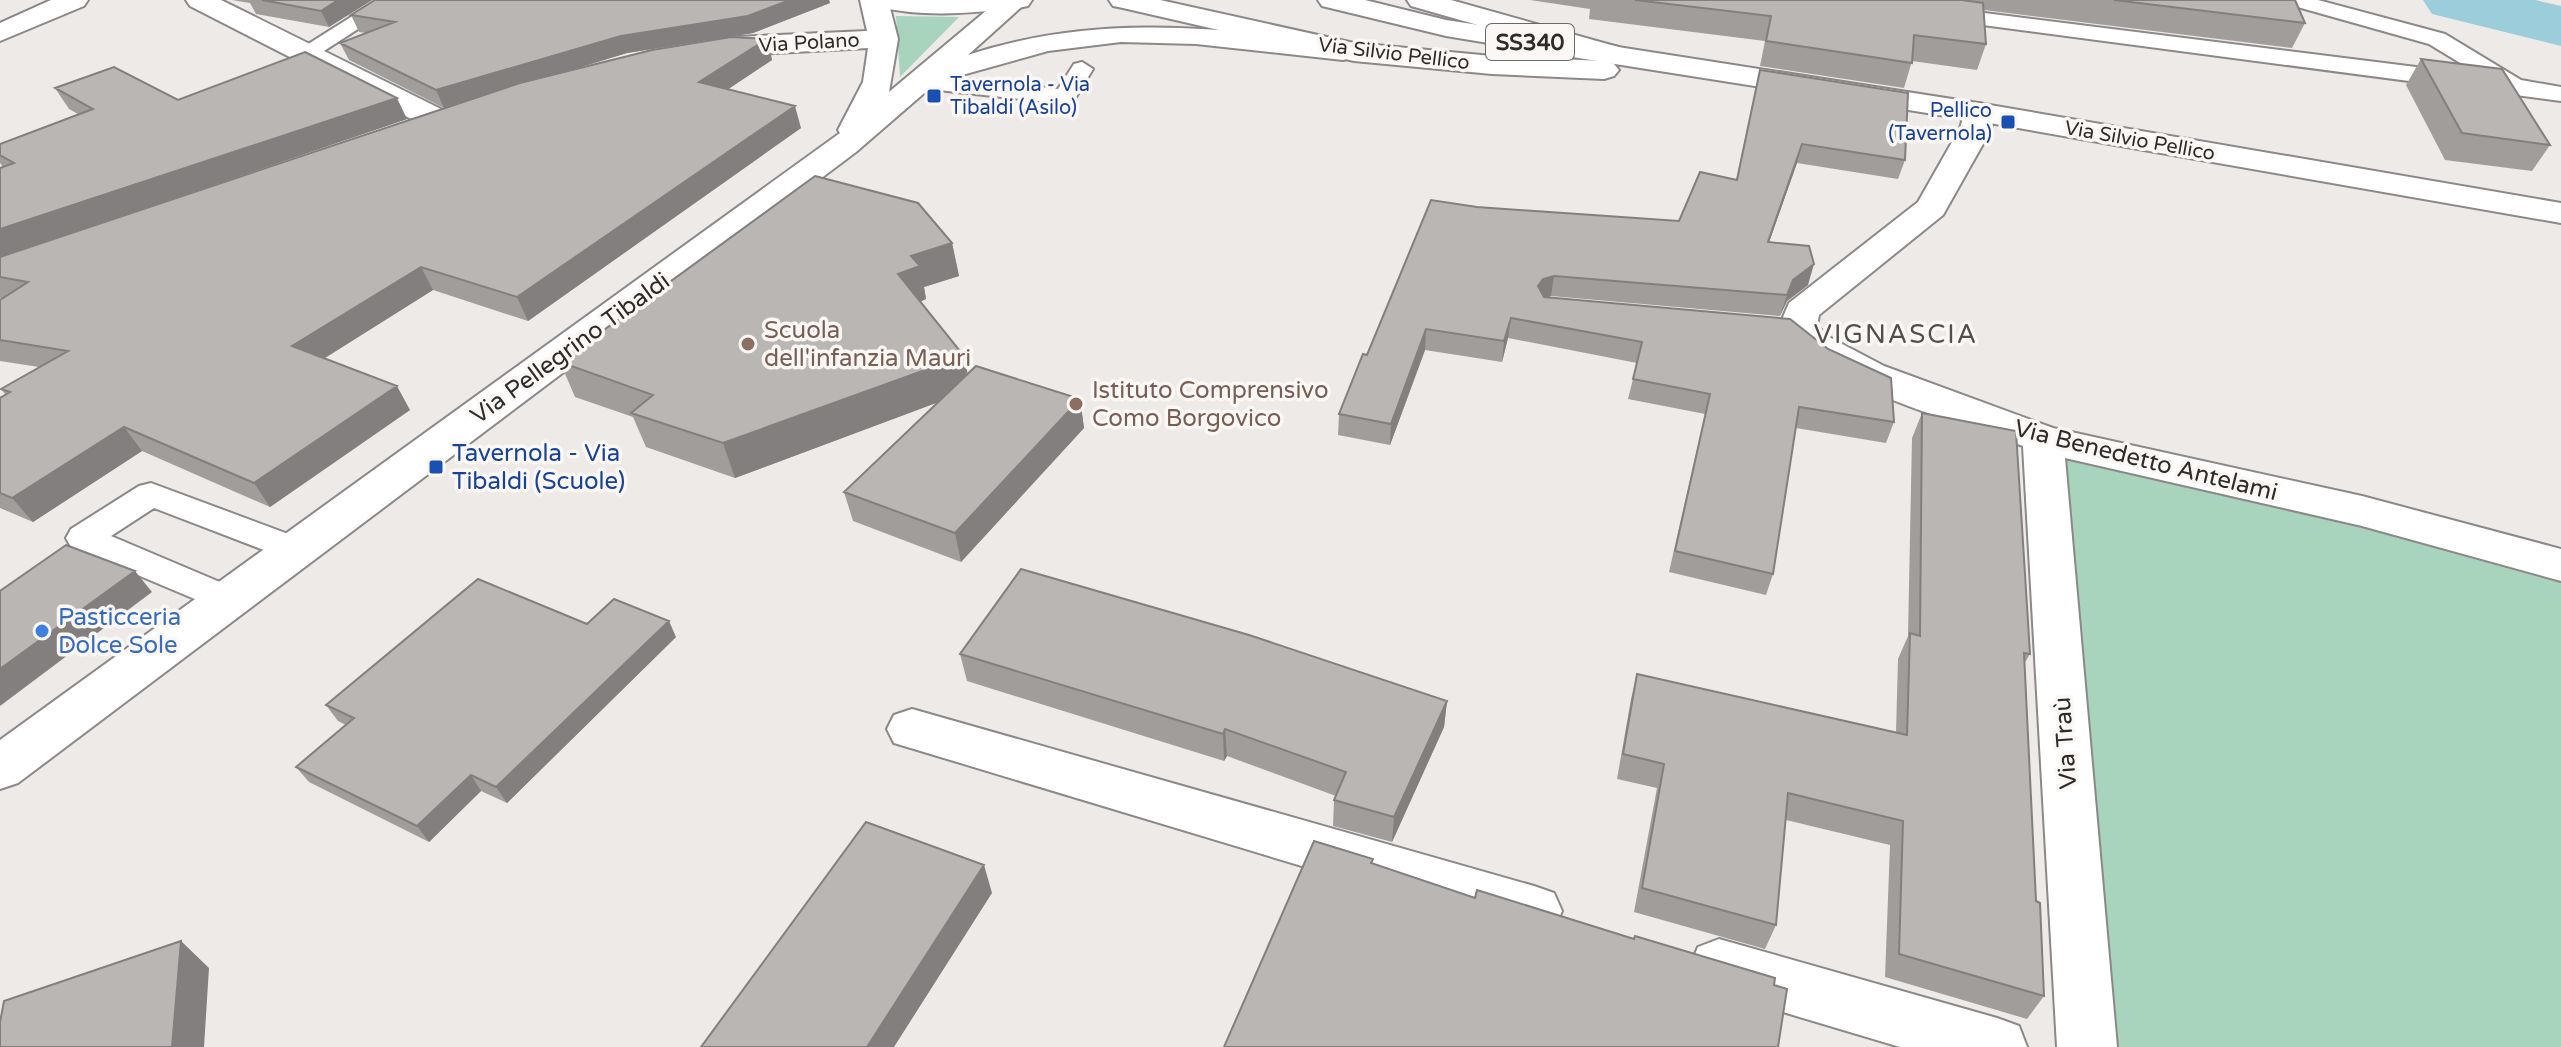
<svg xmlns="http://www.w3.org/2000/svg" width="2561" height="1047" viewBox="0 0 2561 1047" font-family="'Varela Round',sans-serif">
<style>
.green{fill:#a8d3bd}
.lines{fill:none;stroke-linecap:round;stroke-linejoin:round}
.river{fill:#9ccdda;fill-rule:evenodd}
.lane-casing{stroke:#8c8887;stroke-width:4}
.street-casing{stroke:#8c8887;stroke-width:4}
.secondary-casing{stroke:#8c8887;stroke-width:4}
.primary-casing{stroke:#8c8887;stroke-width:4}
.highway-casing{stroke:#8c8887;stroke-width:4}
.lane{fill:#fff;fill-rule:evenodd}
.street{fill:#fff;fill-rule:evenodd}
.secondary{fill:#fff;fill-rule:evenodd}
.primary{fill:#fff;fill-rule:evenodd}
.highway{fill:#fff;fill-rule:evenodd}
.wall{fill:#a09d9b}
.shaded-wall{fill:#827f7e}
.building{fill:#bab6b4;stroke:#827f7e;stroke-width:2}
.transit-dot{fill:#1a4fb4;stroke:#fbf7f5;stroke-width:3}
.education-dot{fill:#8d6e63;stroke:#fbf7f5;stroke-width:3}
.shop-dot{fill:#3f7fe0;stroke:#fbf7f5;stroke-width:3}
.labels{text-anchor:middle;stroke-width:7;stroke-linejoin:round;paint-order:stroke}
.far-street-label{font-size:20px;fill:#2d2c2b;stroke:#fbf7f5}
.far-transit-label{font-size:20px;fill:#164399;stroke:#fbf7f5;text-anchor:start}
.shield{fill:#fbf7f5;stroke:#6b6968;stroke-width:2}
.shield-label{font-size:22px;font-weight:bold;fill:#2d2c2b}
.education-label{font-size:24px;fill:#785e54;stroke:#fbf7f5;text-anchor:start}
.street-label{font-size:24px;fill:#2d2c2b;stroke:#fbf7f5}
.transit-label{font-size:24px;fill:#164399;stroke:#fbf7f5;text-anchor:start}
.shop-label{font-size:24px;fill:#366cbe;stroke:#fbf7f5;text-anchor:start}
.neighbourhood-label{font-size:26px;letter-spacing:2px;fill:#514e4c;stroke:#fbf7f5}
</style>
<rect width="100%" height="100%" fill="#eeeae8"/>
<path class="green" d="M896 16 959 17 900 77Z
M2043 440 2561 565V1047H2087Z"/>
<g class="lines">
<path class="river" d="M2423 0H2535L2561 6V46L2432 14Z"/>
<defs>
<path id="lane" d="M378 0H403L313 58H297L294 53Z
M2284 0H2318L2445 34 2521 80 2561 87V101L1937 19 1926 13 1937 7 2480 75 2429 44 2287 4Z
M1082 62 1093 69 1073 102 1065 104 920 88 909 81 920 74 1058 89 1074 64Z
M151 483 307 541 312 550 307 559 295 562 154 508 111 536 241 591 246 600 241 609 228 613 71 547 66 538 71 529 139 486Z"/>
<path id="street" d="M51 0H88L84 6 0 41V23Z
M186 0H221L453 115 458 122 453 129H431L190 6Z
M860 0H888L898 39 889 92 999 0 1028 1 968 55C1096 13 1211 28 1343 42L1353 45 1357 51 1353 57 1343 60 1196 44 1121 42 1048 51 937 82 856 152 18 783 0 789V740L840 133 838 130 863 82 868 48 737 55 707 60 697 57 693 51 697 45 737 37 867 31Z
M1978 103 1989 105 1993 112 1992 128 1943 215 1819 315 1817 326 1829 337 1884 366 2053 428 2362 496 2561 549V581L2362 526 2065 458 2117 1047H2057L2023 446C1960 423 1815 383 1778 329L1789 303 1918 202 1960 128 1967 105Z
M912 709 1534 886 1554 893 1562 911 1554 929 1534 936 894 743 887 729 894 715Z
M1719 939 1997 1018 2019 1026 2027 1047H1900L1719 993 1698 985 1690 966 1698 947Z"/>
<path id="secondary" d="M1109 0H1160L1354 43 1492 56 1604 61 1614 64 1619 70 1614 76 1604 79 1492 74 1354 61 1123 8 1113 6Z
M1407 0H1451L1618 47 1978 103 2561 203V223L1978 121 1615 64 1411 6Z"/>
<path id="primary" d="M871 0H1032L1028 6 1018 8C969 13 924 18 875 6Z"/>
<path id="highway" d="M1318 0H1365L1446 20 1615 46 1625 49 1629 55 1625 61 1615 64 1446 36 1322 6Z"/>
</defs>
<use href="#lane" class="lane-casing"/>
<use href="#street" class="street-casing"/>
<use href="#secondary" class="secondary-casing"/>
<use href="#primary" class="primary-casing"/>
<use href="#highway" class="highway-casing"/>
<use href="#lane" class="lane"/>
<use href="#street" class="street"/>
<use href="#secondary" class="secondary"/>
<use href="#primary" class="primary"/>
<use href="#highway" class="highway"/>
</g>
<path class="wall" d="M232 0H372L329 27 256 14 250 3Z
M375 0H829L830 3 753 33 627 53 559 74 767 39 772 60 728 89 801 128 528 321 433 290 324 358 410 410 270 507 142 451 33 522 0 508V398L6 395 1 389 39 367 0 361V300L2 298H0V168L3 167 0 163V144L78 114 69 109 55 88 178 100 407 119 160 203 472 100 444 108 349 60 340 43 366 33 359 32 351 15Z
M1530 0H2295L2305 23 2292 48 1984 10 1986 44 1977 70 1912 61 1904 88 1760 66 1765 41 1589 19 1590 9Z
M2421 59 2550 145 2532 171 2445 160 2406 85Z
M1760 70 1905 160 1898 179 1797 163 1769 242 1808 285 1787 301 1780 316 1551 296 1548 297 1894 422 1886 443 1796 428 1773 574 1766 595 1669 572 1705 414 1628 399 1637 363 1508 338 1502 362 1425 350 1390 445 1338 435 1339 414 1367 355 1477 207 1679 221 1736 180Z
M952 243 959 276 924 287 926 299 920 302 968 374 1080 399 1084 428 961 562 853 521 844 492 938 402 735 478 646 447 633 417 575 397 560 362Z
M1922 413 2030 654 2024 664 2036 901 2044 996 2027 1019 1885 977 1890 845 1786 820 1776 925 1765 949 1634 912 1657 788 1617 779 1631 699 1637 674 1896 732 1898 659 1908 636 1912 438Z
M587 624 676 637 507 803 481 791 429 842 309 782 296 767 346 725 338 721 326 705Z
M960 654 1447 701 1444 727 1392 842 1333 826 1334 800 1336 796 1227 756 1224 761 967 681Z"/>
<path class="shaded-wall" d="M338 0H372L329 27 321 11Z
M790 0H829L830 3 753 33 627 53 444 108 436 90 621 36Z
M767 39 772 60 706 104 699 82Z
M397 98 407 119 0 258V229Z
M795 106 801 128 528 321 517 297Z
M1802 144 1797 163 1762 262 1768 242Z
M952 243 959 276 924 287 926 299 906 307 898 274 911 256Z
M1814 264 1808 285 1787 301 1780 316 1787 295 1793 280Z
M421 267 433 290 306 370 292 346Z
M1554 276 1551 296 1540 299 1538 286 1543 279Z
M1511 318 1508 338 1502 362 1504 341Z
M1426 329 1425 350 1390 445 1391 424Z
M964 356 971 390 735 478 723 443Z
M397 386 410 410 270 507 254 483Z
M1080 399 1084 428 961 562 955 533Z
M124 427 142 451 33 522 12 498Z
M135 571 152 592 0 706V669Z
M669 621 676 637 507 803 496 787Z
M1447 701 1444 727 1392 842 1394 817Z
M1225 729 1227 756 1224 761 1223 734Z
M471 775 481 791 429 842 417 826Z
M984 865 992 893 894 1047H867Z
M181 941 209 968 204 1047H172Z"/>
<path class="building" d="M262 0H338L321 11Z
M375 0H790L748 16 621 36 436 90 340 43 395 22 351 15Z
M1635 0H1962L1983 3 1986 44 1914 35 1912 63 1766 41 1771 16Z
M2114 0H2295L2305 23Z
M731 37 767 39 699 82 795 106 517 297 421 267 292 346 397 386 254 483 124 427 12 498 0 493V398L10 392 1 389 68 351 0 340V300L28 282 0 277V257L520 83 652 50Z
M305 52 397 98 0 229V168L14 163 0 155V144L93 109 55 88 114 67 178 100Z
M2421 59 2502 69 2550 145 2462 133Z
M1760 70 1908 93 1905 160 1802 144 1768 242 1809 246 1814 264 1793 280 1787 295 1554 276 1543 279 1538 286 1544 297 1790 319 1828 349 1891 378 1894 422 1799 407 1773 574 1675 551 1710 394 1633 379 1642 342 1511 318 1504 341 1426 329 1391 424 1339 414 1363 354 1367 355 1431 200 1477 207 1679 221 1700 172 1737 180Z
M815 176 918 203 952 243 911 256 920 266 898 274 964 356 723 443 631 413 653 395 560 362Z
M976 366 1080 399 955 533 844 492Z
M1922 413 2016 431 2030 654 2024 653 2036 901 2040 903 2044 996 1899 954 1903 821 1788 793 1776 925 1642 888 1664 764 1623 754 1637 674 1907 735 1910 633 1920 636Z
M66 545 135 571 0 669V591Z
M1021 569 1249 635 1447 701 1394 817 1334 800 1346 772 1225 729 1223 734 960 654Z
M478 579 587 624 614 599 669 621 496 787 471 775 417 826 296 767 354 718 326 705Z
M866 822 984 865 867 1047H701Z
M1314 841 1373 859 1371 863 1475 898 1477 890 1634 939 1635 936 1775 978 1774 985 1787 989 1778 1047H1224Z
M181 941 172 1047H0V1022L4 1001Z"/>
<g class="transit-dot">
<rect x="926" y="88" width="16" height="16" rx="4"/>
<rect x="2000" y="114" width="16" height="16" rx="4"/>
<rect x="428" y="459" width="16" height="16" rx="4"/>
</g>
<g class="education-dot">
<circle cx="748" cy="344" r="8"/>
<circle cx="1076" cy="404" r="8"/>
</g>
<circle class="shop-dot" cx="42" cy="631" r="8"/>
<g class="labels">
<g class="far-street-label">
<text transform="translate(809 42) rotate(-3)" y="7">Via Polano</text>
<text transform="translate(1394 53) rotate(7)" y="7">Via Silvio Pellico</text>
<text transform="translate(2140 140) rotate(10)" y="7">Via Silvio Pellico</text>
</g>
<g class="far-transit-label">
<text x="950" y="91">Tavernola - Via<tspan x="950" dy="23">Tibaldi (Asilo)</tspan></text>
<text x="1992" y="117" text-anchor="end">Pellico<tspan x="1992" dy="23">(Tavernola)</tspan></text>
</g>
<rect class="shield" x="1486" y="24" width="88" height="36" rx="6"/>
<g class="shield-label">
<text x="1530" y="50">SS340</text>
</g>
<g class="education-label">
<text x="764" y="338">Scuola<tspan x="764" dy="28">dell'infanzia Mauri</tspan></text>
<text x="1092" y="398">Istituto Comprensivo<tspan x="1092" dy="28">Como Borgovico</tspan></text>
</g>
<g class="street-label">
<text transform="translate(570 348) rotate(-36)" y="8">Via Pellegrino Tibaldi</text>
<text transform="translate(2146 460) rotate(14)" y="8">Via Benedetto Antelami</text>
<text transform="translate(2065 743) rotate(-94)" y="8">Via Traù</text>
</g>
<g class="transit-label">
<text x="452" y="461">Tavernola - Via<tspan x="452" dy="28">Tibaldi (Scuole)</tspan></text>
</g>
<g class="shop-label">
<text x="58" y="625">Pasticceria<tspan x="58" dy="28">Dolce Sole</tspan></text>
</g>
<g class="neighbourhood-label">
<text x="1896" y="343">VIGNASCIA</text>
</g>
</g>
</svg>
